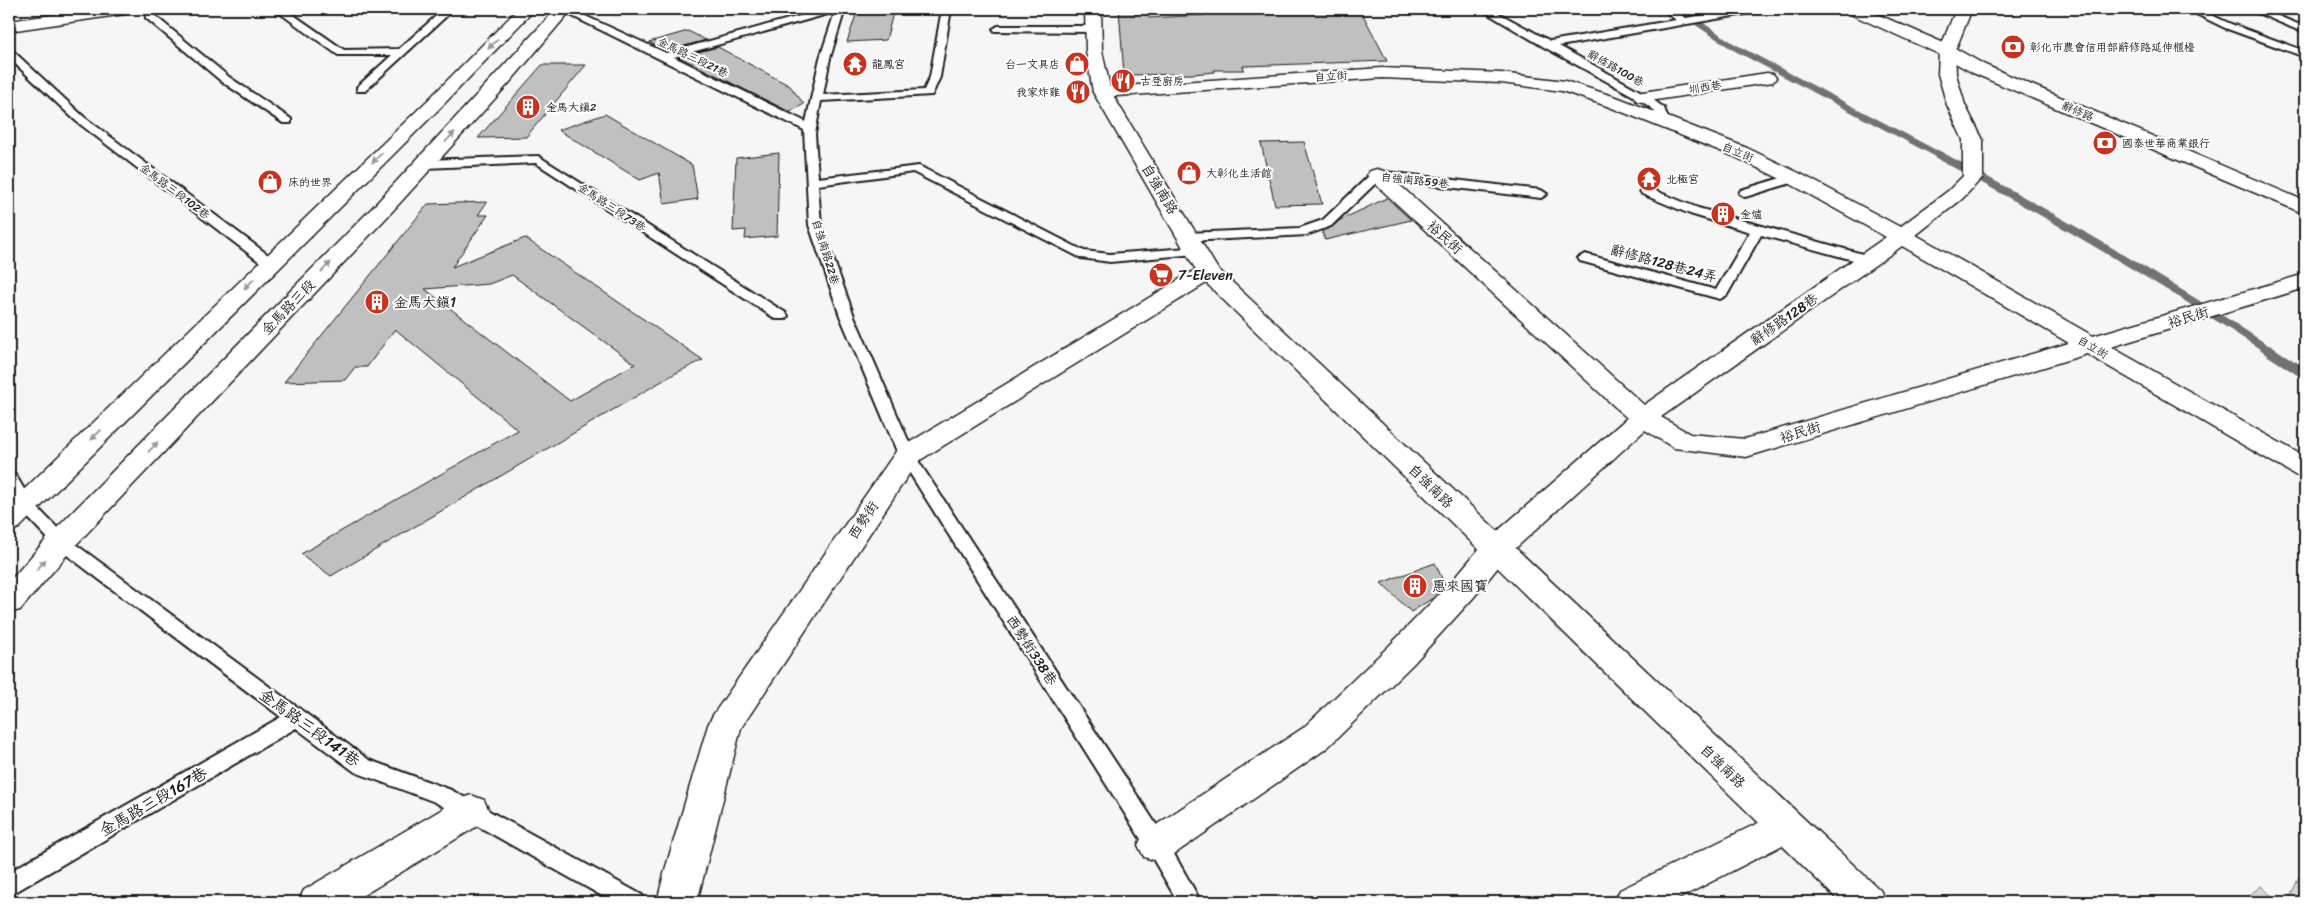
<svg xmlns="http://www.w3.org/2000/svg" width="2314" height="911" viewBox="0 0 2314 911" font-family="Sriracha,'LXGW WenKai TC',sans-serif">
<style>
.green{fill:#d6d6d6;stroke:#797979}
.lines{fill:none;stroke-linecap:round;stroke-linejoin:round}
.stream-far2{stroke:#727272;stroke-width:6}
.stream-far1{stroke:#727272;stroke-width:8}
.stream{stroke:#727272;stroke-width:10}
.building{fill:#c0c0c0;stroke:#1c1c1c;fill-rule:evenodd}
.lane-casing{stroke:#1c1c1c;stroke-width:4}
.street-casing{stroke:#1c1c1c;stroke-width:3}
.secondary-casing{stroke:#1c1c1c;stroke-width:3}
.primary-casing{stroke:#1c1c1c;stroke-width:3}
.lane{fill:#fff;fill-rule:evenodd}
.street{fill:#fff;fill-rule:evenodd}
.secondary{fill:#fff;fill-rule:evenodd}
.primary{fill:#fff;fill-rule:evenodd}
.oneway{fill:#999}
.labels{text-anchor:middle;stroke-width:4;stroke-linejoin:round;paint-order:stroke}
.far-poi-label{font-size:11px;fill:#1c1c1c;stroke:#fff;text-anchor:start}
.far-street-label{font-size:11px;fill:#1c1c1c;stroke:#fff}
.street-label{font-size:14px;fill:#1c1c1c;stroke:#fff}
.poi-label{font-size:14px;fill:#1c1c1c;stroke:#fff;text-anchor:start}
.near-street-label{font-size:16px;fill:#1c1c1c;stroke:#fff}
</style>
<rect width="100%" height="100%" fill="#f6f6f6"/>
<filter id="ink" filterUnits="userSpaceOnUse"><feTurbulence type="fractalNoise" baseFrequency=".02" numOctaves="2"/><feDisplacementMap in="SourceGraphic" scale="10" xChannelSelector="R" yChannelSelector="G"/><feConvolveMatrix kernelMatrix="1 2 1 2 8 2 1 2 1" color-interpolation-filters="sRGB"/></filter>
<g filter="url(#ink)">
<path class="green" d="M2305 863V902H2288Z
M2261 886 2278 902H2241Z"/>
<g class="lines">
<path class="stream-far2" d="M1677 9 1734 47 1939 155"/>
<path class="stream-far1" d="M1937 154C2051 215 2163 280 2270 351"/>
<path class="stream" d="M2268 350 2305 374"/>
</g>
<path class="building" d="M858 9H894L886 40 847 42Z
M1119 9H1148L1149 18 1206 15V9H1360L1387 61 1243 66 1244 70H1214L1215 72 1192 74 1124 75Z
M688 31 706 40 666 51 649 42Z
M718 47 790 86 804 104 790 112 679 57Z
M542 65H586L526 137 478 138Z
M605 114 692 165 698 199 664 204 659 173 640 180 558 130Z
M1304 142 1322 204 1275 205 1261 143Z
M779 153 777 236 745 239 746 230 733 231 736 158Z
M1387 198 1411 220 1325 240 1322 231 1332 227 1340 220Z
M487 202 478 215H488L452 267 525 238 703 360 674 374 331 576 301 554 518 430 395 329 367 367H355L345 380 284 382 428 204ZM512 275 635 364 570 401 425 289 489 284Z
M1435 563 1445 585 1433 598 1411 612 1381 583Z"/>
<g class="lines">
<defs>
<path id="lane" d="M145 9H153L154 15 229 77 291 119V123H283L221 81 146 18Z
M274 9H285L344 50 399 49 444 9H454L365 91H357V87L392 55H338Z
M558 9H570L666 53 825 9H845L830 58 823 95 924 90 930 77 942 9H951L940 77 932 95 821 101 815 134 818 178 919 166 1084 251 1110 254 1200 247 1202 250 1200 253 1195 254 1110 262 1081 258 913 172 818 185 821 225 854 316 915 456 1165 838 1201 902H1178L1149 852 899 456 840 316 809 225 804 130ZM835 12 820 58 806 122 674 57Z
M1480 9H1491L1550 41 1676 20 1662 9H1672L1686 18 1742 9H1762L1757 12 1559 46 1647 95 1664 108 1669 121 1663 124 1657 121 1655 111 1639 99 1544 47Z
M2186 9H2198L2231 24 2305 51V57L2225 28Z
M2248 9H2261L2305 27V33Z
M2296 9H2305V14Z
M998 26H1093L1098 29 1093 32 995 31 993 29Z
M9 50 13 51 84 117 275 260 277 263 275 266H265L76 121 9 58Z
M538 156 786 313 788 316 786 319H776L536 163 425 168 419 164 425 160Z
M1377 171 1541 190 1547 194 1541 198 1380 179 1331 226 1307 235 1188 241 1182 237 1188 233 1300 228 1323 220 1373 172Z
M1794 174 1800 178 1798 181 1745 197 1739 193 1741 190Z
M1646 187 1698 208 1873 257 1875 260 1868 264 1761 235 1727 295 1720 299 1580 261 1578 258 1585 254 1716 290 1750 232 1690 214 1642 194 1640 191Z
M9 473 15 474 31 501 67 538 369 760 451 790 642 895 645 902H613L435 802 355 772 296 728 17 891 9 894V872L281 717 55 546 16 505 9 492Z"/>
<path id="street" d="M1956 9H1972L1955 51 1956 74 1965 105 1983 140V177L1962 199 1916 235 2093 336 2305 274V288L2111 347 2305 457V478L2295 475 2087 354 1746 457 1674 448 1645 430 1507 556 1474 597 1413 664 1327 748 1170 857 1157 861 1144 857 1138 845 1144 833 1303 728 1389 646 1452 581 1485 542 1627 418 1370 179 1367 175 1370 171 1377 169 1384 171 1644 405 1886 237 1787 182 1733 156 1607 106 1562 91 1501 83 1382 78 1102 97 1096 96 1093 92 1096 88 1382 68 1501 73 1565 81 1619 98 1747 148 1801 174 1900 227 1948 191 1963 176V140L1947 105 1938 74 1939 51ZM1902 246 2069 343 1745 439 1690 434 1661 417Z
M1767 73 1773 74 1776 78 1773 82 1643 102 1637 101 1634 97 1637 93 1643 92Z
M1208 265 1216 267 1219 272 1216 277 917 462 741 728 697 902H657L665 870 708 725 713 715 897 450 1200 267Z
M471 795 484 800 489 811 484 822 352 902H298L304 890 458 800Z
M1785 810 1798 815 1804 826 1798 837 1672 902H1614L1620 890Z"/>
<path id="secondary" d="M94 9H133L131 12 125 14 9 31V21Z
M1085 9H1101L1102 51 1111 92 1217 268 1880 890 1886 902H1840L1200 277 1093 92 1086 51Z
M1844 9H1865L1953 47 1985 65 2305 201V214L1973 73 1941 55 1846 12Z"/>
<path id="primary" d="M518 9H535L441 107 19 528 9 531V504L429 99Z
M556 9H572L510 82 387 217 72 549 20 610 9 613V582L50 535 372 208Z"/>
</defs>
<use href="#lane" class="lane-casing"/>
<use href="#street" class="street-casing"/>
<use href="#secondary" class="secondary-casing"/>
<use href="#primary" class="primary-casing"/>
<use href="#lane" class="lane"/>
<use href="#street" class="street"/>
<use href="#secondary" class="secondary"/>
<use href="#primary" class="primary"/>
</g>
<defs><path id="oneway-solid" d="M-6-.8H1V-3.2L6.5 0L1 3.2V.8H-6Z" transform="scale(1.25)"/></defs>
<g class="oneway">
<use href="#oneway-solid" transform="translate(493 44) rotate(135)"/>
<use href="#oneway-solid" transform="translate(450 137) rotate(-47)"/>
<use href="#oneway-solid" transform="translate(377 158) rotate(136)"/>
<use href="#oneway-solid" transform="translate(326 267) rotate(-46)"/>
<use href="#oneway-solid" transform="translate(249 284) rotate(135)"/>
<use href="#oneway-solid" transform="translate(96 435) rotate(135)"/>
<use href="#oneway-solid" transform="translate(153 447) rotate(-46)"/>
<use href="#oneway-solid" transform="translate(41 565) rotate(-49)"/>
</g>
</g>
<defs>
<symbol id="bank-disc" viewBox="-11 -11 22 22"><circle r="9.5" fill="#c8321e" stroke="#fff"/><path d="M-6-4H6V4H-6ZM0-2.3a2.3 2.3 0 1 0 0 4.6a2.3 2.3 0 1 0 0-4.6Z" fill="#fff"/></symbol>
<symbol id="temple-disc" viewBox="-11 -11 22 22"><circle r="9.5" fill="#c8321e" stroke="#fff"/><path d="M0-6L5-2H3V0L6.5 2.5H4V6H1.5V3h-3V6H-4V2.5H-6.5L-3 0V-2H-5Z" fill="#fff"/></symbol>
<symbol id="shop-disc" viewBox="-11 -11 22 22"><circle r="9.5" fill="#c8321e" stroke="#fff"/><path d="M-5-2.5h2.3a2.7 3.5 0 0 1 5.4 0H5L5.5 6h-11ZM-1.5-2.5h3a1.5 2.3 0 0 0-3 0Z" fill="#fff"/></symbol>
<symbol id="restaurant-disc" viewBox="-11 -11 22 22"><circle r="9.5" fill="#c8321e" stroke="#fff"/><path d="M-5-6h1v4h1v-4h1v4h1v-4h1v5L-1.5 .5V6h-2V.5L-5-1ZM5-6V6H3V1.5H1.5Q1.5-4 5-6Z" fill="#fff"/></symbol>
<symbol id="building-disc" viewBox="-11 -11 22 22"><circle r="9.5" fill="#c8321e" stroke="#fff"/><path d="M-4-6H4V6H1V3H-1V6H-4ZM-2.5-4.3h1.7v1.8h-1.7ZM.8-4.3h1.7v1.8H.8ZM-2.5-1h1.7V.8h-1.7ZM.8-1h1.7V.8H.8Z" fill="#fff"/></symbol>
<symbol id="supermarket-disc" viewBox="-11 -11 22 22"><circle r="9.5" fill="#c8321e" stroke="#fff"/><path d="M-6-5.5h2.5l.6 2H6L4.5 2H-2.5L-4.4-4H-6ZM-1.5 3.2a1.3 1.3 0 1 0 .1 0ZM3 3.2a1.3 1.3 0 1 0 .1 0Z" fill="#fff"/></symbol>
</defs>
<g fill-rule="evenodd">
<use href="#bank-disc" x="1999" y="33" width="28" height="28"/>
<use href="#temple-disc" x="841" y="50" width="28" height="28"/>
<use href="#shop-disc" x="1063" y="50" width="28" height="28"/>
<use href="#restaurant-disc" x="1109" y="67" width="28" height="28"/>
<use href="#restaurant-disc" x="1064" y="78" width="28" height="28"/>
<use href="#building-disc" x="514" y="93" width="28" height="28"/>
<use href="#bank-disc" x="2091" y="129" width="28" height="28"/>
<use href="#shop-disc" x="1175" y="159" width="28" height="28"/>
<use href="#temple-disc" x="1635" y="165" width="28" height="28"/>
<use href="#shop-disc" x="256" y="168" width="28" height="28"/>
<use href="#building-disc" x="1709" y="200" width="28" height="28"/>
<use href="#supermarket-disc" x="1147" y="261" width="28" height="28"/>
<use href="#building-disc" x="363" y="288" width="28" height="28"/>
<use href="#building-disc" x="1401" y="572" width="28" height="28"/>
</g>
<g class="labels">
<g class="far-poi-label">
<text x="2030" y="51">彰化市農會信用部辭修路延伸櫃檯</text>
<text x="872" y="68">龍鳳宮</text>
<text x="1060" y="68" text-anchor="end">台一文具店</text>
<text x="1140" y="85">古登廚房</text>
<text x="1060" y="96" text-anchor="end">我家炸雞</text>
<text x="546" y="111">金馬大鎮2</text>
<text x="2122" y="147">國泰世華商業銀行</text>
<text x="1206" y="177">大彰化生活館</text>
<text x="1666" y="183">北極宮</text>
<text x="288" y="186">床的世界</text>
<text x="1740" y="218">金爐</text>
</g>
<g class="far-street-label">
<text transform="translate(693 57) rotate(26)" y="4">金馬路三段21巷</text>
<text transform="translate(1616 68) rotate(29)" y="4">辭修路100巷</text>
<text transform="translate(1331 76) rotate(-4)" y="4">自立街</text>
<text transform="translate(1705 87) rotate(-9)" y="4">圳西巷</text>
<text transform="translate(2078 111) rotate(23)" y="4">辭修路</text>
<text transform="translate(1738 152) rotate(23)" y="4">自立街</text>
<text transform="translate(1415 180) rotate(6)" y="4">自強南路59巷</text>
<text transform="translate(175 191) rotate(37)" y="4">金馬路三段102巷</text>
<text transform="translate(612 207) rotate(33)" y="4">金馬路三段73巷</text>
<text transform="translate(826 252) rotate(73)" y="4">自強南路22巷</text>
<text transform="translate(2093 347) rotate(30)" y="4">自立街</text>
</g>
<g class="street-label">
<text transform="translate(1160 189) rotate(59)" y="5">自強南路</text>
<text transform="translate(1445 237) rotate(42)" y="5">裕民街</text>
<text transform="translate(1664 263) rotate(15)" y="5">辭修路128巷24弄</text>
<text transform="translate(288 307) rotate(-46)" y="5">金馬路三段</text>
<text transform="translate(2188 317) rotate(-17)" y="5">裕民街</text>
<text transform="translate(1784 319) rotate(-35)" y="5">辭修路128巷</text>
<text transform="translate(1800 432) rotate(-17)" y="5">裕民街</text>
<text transform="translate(1431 486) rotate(44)" y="5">自強南路</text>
<text transform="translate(863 520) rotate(-56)" y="5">西勢街</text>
<text transform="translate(1032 650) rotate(57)" y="5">西勢街338巷</text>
<text transform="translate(1723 766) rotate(44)" y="5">自強南路</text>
</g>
<g class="poi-label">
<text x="1178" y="280">7-Eleven</text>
<text x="394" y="307">金馬大鎮1</text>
<text x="1432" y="591">惠來國寶</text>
</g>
<g class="near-street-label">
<text transform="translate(310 727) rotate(36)" y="6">金馬路三段141巷</text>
<text transform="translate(153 801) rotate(-30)" y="6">金馬路三段167巷</text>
</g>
</g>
<rect width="2314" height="911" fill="none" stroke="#fff" stroke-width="30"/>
<rect x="15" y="15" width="2284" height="881" fill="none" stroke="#1c1c1c" stroke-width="2" filter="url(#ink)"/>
</svg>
